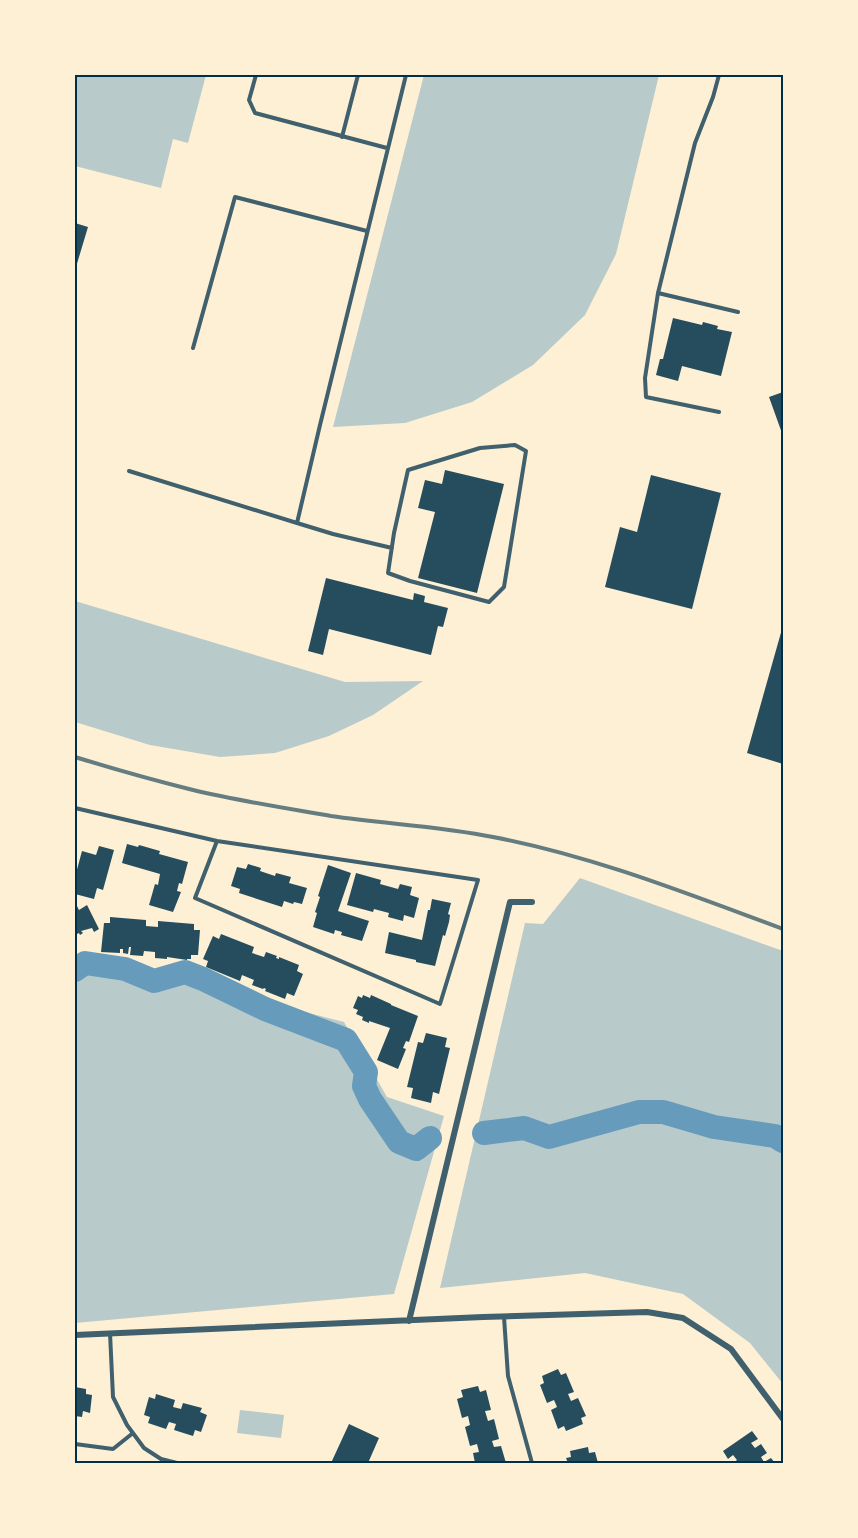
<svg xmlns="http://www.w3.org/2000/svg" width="858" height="1538" viewBox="0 0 858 1538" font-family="'Titillium Web',sans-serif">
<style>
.green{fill:#b9caca}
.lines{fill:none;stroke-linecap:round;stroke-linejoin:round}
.river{stroke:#669bbc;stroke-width:24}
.building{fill:#264d5e}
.service{stroke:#3f606c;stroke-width:4}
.minor{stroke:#3f606c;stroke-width:6}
.rail{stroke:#657d81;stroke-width:4}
.neatline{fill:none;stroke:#003049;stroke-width:2}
</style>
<rect width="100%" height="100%" fill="#fdf0d5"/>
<path class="green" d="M75 75H206L188 143 173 139 161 188 75 166Z
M424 75H659L616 254 585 315 533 365 472 402 405 423 333 427Z
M75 601 345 682 423 681 373 715 329 736 275 753 220 757 150 745 75 722Z
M580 878 783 951V1384L750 1343 683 1294 585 1273 440 1288 525 923 543 924Z
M85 956 344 1022 387 1097 444 1116 394 1294 75 1323V962Z
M240 1410 284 1415 281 1438 237 1433Z"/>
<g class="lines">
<path class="river" d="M75 970 85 963 125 969 154 981 185 972 203 979 265 1009 346 1040 366 1072 364 1086 370 1099 399 1142 416 1149 430 1138
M484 1133 524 1128 549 1137 639 1112H663L714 1127 775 1136 783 1141"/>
</g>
<path class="building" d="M75 223 88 227 76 267H75Z
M673 318 702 325 703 322 718 326 717 329 732 332 721 376 682 366 678 381 656 375 660 359H663Z
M783 392V436L769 397Z
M445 470 504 484 477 593 418 578 435 512 418 508 425 480 442 484Z
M651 475 721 493 692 609 605 587 620 527 637 532Z
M326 578 413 600 414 593 425 596 424 602 448 608 443 627 438 626 431 655 329 629 323 655 308 651Z
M782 629H783V764L747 753Z
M127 844 138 847 139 845 160 851 159 854 188 862 182 884 179 883 177 891 181 892 173 912 149 905 155 884 158 885 160 874 122 863Z
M99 846 114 850 103 890 97 888 94 899 75 894V877L82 851 96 855Z
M248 864 261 868 260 871 275 876 276 873 291 877 289 883 307 888 302 904 294 902 293 904 284 901 282 907 239 893 240 889 231 886 237 867 246 869Z
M328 865 351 873 338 911 369 921 362 941 341 935 342 932 335 930 334 934 313 927 317 913 315 912 320 897 318 896Z
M356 873 381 880 380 884 398 889 400 884 412 887 410 895 419 898 414 918 404 915 403 921 388 917 389 913 374 909 373 912 347 905Z
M432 899 451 903 448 914 450 915 449 922 445 936 443 935 435 966 416 962V960L385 953 389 932 422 940 428 910H430Z
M75 902 79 910 87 905 99 929 94 932 92 928 81 931 83 933 80 935 79 933 75 935Z
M110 917 146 920V926L158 927V921L194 924V930H200L198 955H191V959H187V960L167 957V959L155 958V952L144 951 143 956 130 955 131 947H129L128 954 123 953V949H120V953L101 952 104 923H110Z
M221 934 254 947 252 953 264 957 266 952 277 956 276 958 279 959V957L299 965 297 971 303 974 294 996 287 993 285 999 265 991 266 989 264 988 263 989 252 985 254 980 242 975 240 981 206 967 208 961 203 959 213 936 219 939Z
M363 995 370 998 371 995 391 1004V1005L418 1016 409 1042 406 1041 403 1048 406 1049 398 1069 377 1060 390 1028 369 1021V1023L362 1020 363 1017 356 1014 358 1010 353 1008 358 996 362 998Z
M426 1033 447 1038 445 1047 450 1048 439 1094 433 1092 431 1103 411 1098 413 1088 407 1087 418 1042 423 1043Z
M558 1369 561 1375 566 1373 574 1392 568 1394 571 1401 578 1398 586 1416 581 1418 583 1424 566 1431 564 1426 558 1429 551 1410 557 1407 554 1400 547 1403 540 1385 544 1383 542 1376Z
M478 1386 480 1392 486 1390 491 1410 485 1411 488 1421 494 1419 499 1439 492 1441 494 1447 501 1446 506 1463H475L473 1453 479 1452 477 1444 470 1446 465 1427 470 1425 468 1416 462 1418 457 1399 463 1397 461 1390Z
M75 1387 86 1389V1394L92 1395 90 1413 83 1411 82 1417 75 1416Z
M156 1394 175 1400 173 1407 181 1409 183 1403 202 1408 200 1412 207 1415 201 1432 195 1430 193 1436 174 1430 176 1424 169 1422 166 1429 148 1423 150 1417 144 1415 149 1397 155 1399Z
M349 1424 379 1438 368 1463H331Z
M752 1431 758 1439 751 1443 755 1448 761 1444 767 1453 761 1457 764 1462 771 1458 775 1463H733L737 1460 733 1455 728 1459 723 1451Z
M588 1447 589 1453 595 1452 598 1463H568L566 1458 571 1457 570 1451Z"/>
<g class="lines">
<path class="service" d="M256 75 249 100 255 113 387 148
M719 75 713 97 695 143 658 293 738 312
M342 137 358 75
M658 293 645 378 646 397 719 412
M193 348 235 197 367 231
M515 445 526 451 504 587 489 602 410 581 388 573 394 533 408 470 480 448Z
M129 471 297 523
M392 548 333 534 297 523 320 425 406 75
M75 808 217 841 478 880 440 1004 195 898 217 841
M504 1317 508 1376 532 1463
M110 1333 113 1397 127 1425 144 1448 161 1459 177 1463
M75 1444 113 1449 133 1433"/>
<path class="minor" d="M409 1321 510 902H532
M75 1335 483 1317 647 1312 683 1318 731 1349 783 1419"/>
<path class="rail" d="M75 757C114 769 153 780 193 790 239 801 285 808 331 816 385 824 440 826 493 837 593 856 688 894 783 929"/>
</g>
<rect width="858" height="1538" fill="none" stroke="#fdf0d5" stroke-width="153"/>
<rect x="76" y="76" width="706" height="1386" class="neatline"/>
</svg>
